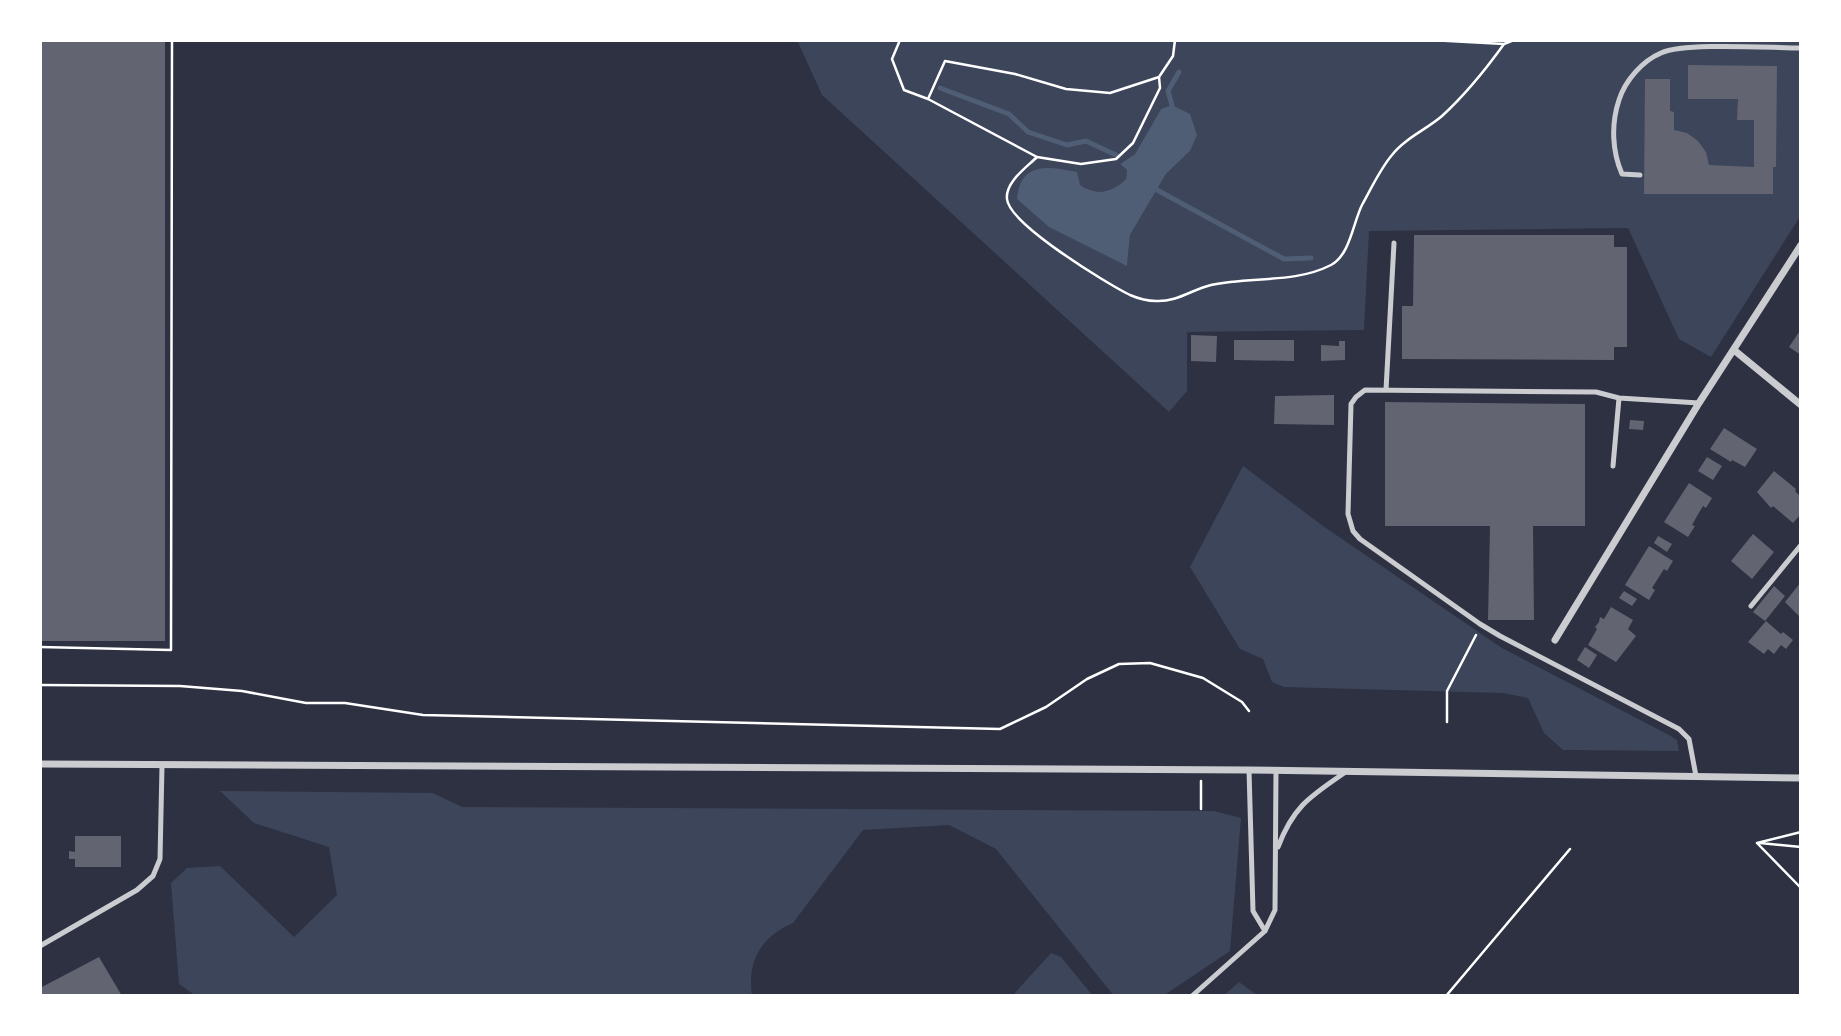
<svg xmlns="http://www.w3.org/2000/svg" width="1841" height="1036" viewBox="0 0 1841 1036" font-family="'Alegreya Sans',sans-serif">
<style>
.green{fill:#3c4559;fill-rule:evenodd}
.water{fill:#4f5d75}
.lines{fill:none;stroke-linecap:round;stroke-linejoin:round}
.stream{stroke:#4f5d75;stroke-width:5}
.building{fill:#626471}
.path{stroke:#fff;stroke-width:2.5}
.service{stroke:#caccd0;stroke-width:5}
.minor{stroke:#caccd0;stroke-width:7}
</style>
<rect width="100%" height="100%" fill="#2d3142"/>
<path class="green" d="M797 40H1801V215L1711 357 1679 339 1628 228 1369 231 1364 330 1187 332V391L1169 412 822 95ZM1161 109 1190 151 1166 174 1130 235 1127 265 1080 185C1097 196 1111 193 1126 179L1127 170 1120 164 1135 154Z
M1243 466 1323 526 1502 648 1669 735 1677 740 1679 751 1563 750 1544 733 1528 698 1502 693 1284 687 1272 682 1263 659 1240 649 1190 567Z
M220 791 433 793 462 807 1214 811 1241 818 1230 951 1163 996H1114L996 849 949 825 863 830 793 923C761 937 747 961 752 996H196L179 984 171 883 187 868 220 866 294 937 337 895 329 847 254 823Z
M1051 953 1061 957 1093 996H1012Z
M1239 982 1257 995V996H1223Z"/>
<path class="water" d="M1172 105 1190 114 1197 135 1190 151 1166 174 1130 235 1127 266 1049 227 1017 199C1020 162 1048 166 1077 172L1080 185C1097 196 1111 193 1126 179L1127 170 1120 164 1135 154 1161 109Z"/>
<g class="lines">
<path class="stream" d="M940 88 1009 114 1028 132 1067 145 1086 141 1116 155
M1172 105 1168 91 1179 72
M1157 190 1284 259 1311 258"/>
</g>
<path class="building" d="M40 40H165V641H40Z
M1688 65 1777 66 1776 167H1773V194H1644L1645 79H1670V111L1674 112V130L1687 133 1698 141 1706 152 1709 165 1754 167V120H1737L1738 99H1688Z
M1414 235H1614V247H1627V347H1614V360L1402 359V306H1413Z
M1801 329V355L1789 347Z
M1191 335 1217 336 1216 362 1191 361Z
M1234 340H1294V361L1234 360Z
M1339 341H1345V360L1321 361V345L1339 346Z
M1334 395V425L1274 424 1275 396Z
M1385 402 1585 404V526H1533L1534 620H1488L1490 526H1385Z
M1630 420 1644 421 1643 430 1629 429Z
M1724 428 1757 449 1745 467 1732 460 1731 462 1710 449Z
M1707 457 1722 466 1713 480 1698 471Z
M1774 471 1796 489 1795 491 1801 497V514L1793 523 1773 506 1771 508 1757 492Z
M1689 483 1712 498 1706 508 1703 506 1697 516 1692 525 1695 526 1688 537 1664 522Z
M1753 534 1774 552 1752 579 1731 561Z
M1658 536 1672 544 1667 552 1654 543Z
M1649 546 1673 561 1667 571 1664 569 1652 588 1655 590 1649 600 1625 585Z
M1801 582V616H1799L1785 602Z
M1774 586 1785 596 1765 621 1753 612Z
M1624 591 1637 599 1632 606 1619 598Z
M1611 607 1633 620 1628 629 1636 636 1616 662 1588 645 1597 629 1595 627 1599 622 1600 617 1604 619Z
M1766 621 1781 634 1783 632 1793 640 1786 649 1781 645 1774 654 1768 649 1764 654 1748 642Z
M1585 647 1597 655 1589 668 1577 660Z
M75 836H121V867H75V859H69V851L75 852Z
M99 957 122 996H40V988Z"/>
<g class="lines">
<path class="path" d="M900 40 892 59 904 90 928 99 1037 157 1081 164 1116 159 1133 143 1160 88 1159 77
M1430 40 1504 44 1514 40
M928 99 945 61 1015 74 1066 89 1110 93 1159 77 1173 56 1175 40
M1037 157C1027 167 1005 182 1007 199 1009 224 1106 283 1130 295 1137 298 1148 301 1156 301 1177 302 1191 290 1211 285 1250 276 1294 284 1331 265 1350 255 1353 223 1362 205 1371 189 1380 169 1392 155 1404 139 1427 129 1442 116 1465 95 1486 69 1504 44
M40 647 171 650 172 40
M40 685 180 686 242 691 306 703H345L423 715 1000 729 1046 707 1087 679 1119 664 1150 663 1203 678 1242 702 1249 711
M1447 722V691L1476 635
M1201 809V781
M1757 843 1801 888
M1757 843 1801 832
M1760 843 1801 847
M1446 996 1570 849"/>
<path class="service" d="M1640 175 1622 174C1612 151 1611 124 1619 100 1625 81 1642 61 1661 53 1685 42 1770 48 1801 48
M1386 390 1394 243
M1613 466 1619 398
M1751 606 1801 545
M1249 770 1253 911 1265 931
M1696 776 1689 739 1679 729 1500 636 1480 624 1360 539 1353 531 1348 514 1351 404 1356 397 1365 390 1596 392 1619 398 1699 403
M1278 847C1294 805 1311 796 1347 771
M40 946 137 890 153 876 160 859 162 766
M1192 996 1265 931 1275 910 1276 770"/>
<path class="minor" d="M1734 350 1801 405
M1555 640 1699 403 1801 245
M40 764 1249 770 1801 778"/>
</g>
<rect width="1841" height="1036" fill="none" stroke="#ffffff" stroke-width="84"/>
</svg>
